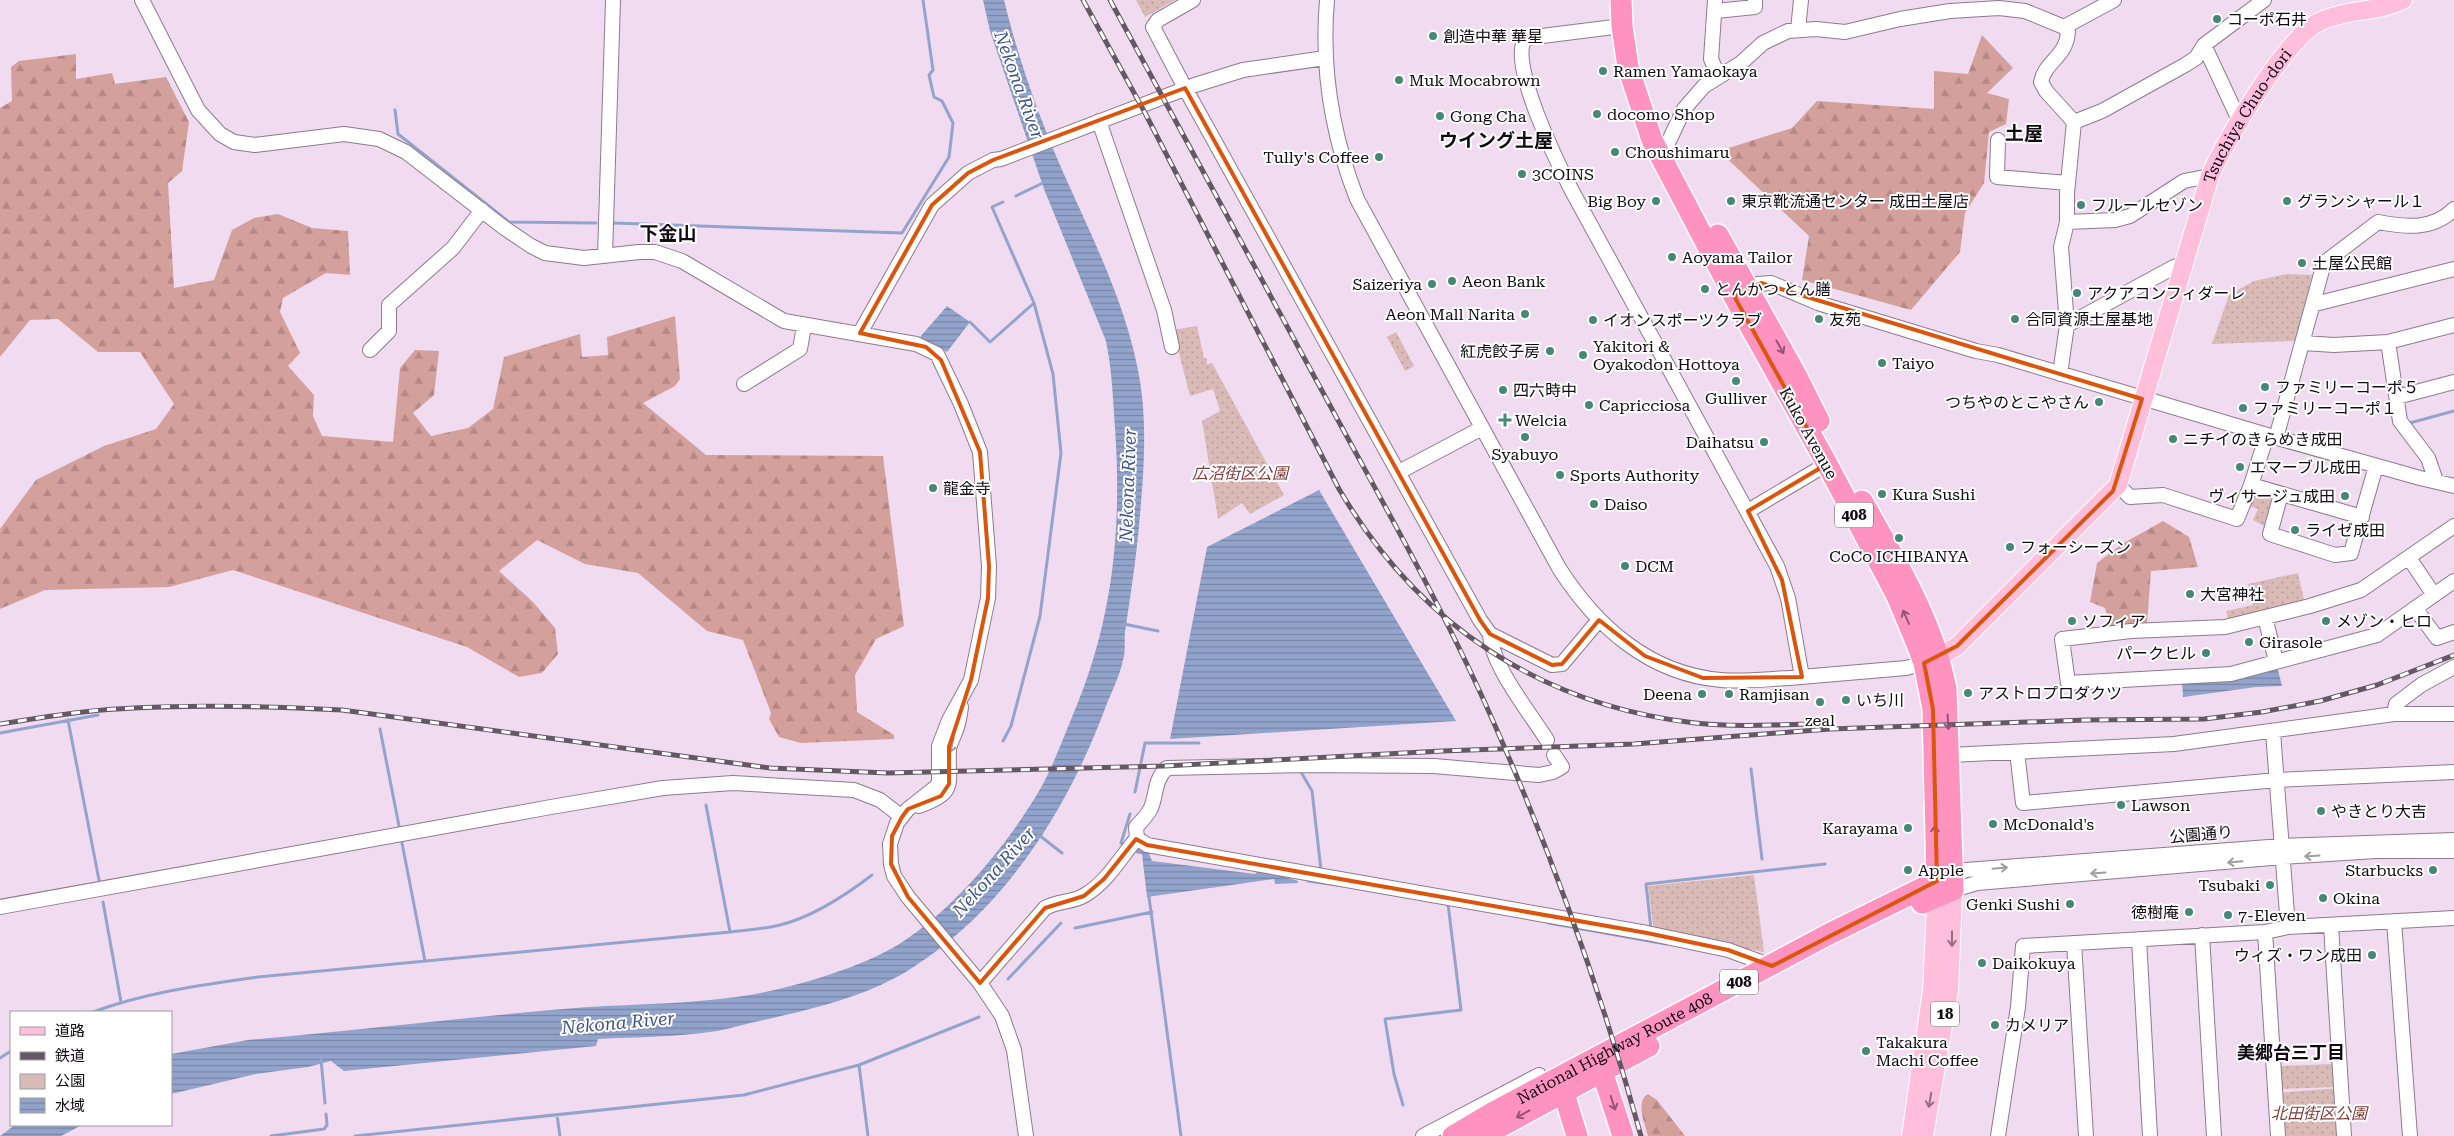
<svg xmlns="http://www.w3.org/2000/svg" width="2454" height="1136" viewBox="0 0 2454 1136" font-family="'Roboto Serif','Noto Sans JP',serif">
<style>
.green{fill:url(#green-dots)}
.forest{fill:url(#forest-firs)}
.water{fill:url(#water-rules)}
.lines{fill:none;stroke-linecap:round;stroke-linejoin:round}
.stream{stroke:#93a4cc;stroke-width:3}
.minor-casing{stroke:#8e7a8e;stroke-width:16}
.major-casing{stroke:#fff;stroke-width:20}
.highway-casing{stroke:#fff;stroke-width:24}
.minor{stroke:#fff;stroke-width:14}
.major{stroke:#ffbed9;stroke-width:18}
.highway{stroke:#ff93bf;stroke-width:21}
.rail-casing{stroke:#645865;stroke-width:5}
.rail{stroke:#fff;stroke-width:3;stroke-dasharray:9;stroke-linecap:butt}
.oneway{stroke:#945571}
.oneway2{stroke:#a09da0}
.oneway3{stroke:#946d7f}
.marked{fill:none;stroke:#dd550c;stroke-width:4;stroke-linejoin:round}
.poi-dot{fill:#458779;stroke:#fff;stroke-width:2}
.labels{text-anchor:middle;stroke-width:4;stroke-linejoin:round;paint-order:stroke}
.shield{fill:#fff;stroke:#585459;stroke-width:1}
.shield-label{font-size:15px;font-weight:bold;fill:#110a12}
.poi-label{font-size:16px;fill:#110a12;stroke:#fff;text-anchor:start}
.street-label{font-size:16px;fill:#110a12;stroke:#fff}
.park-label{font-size:16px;font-style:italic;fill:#7f3d3a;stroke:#fff}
.water-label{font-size:18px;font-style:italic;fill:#3f558a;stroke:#fff}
.neighbourhood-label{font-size:18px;font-weight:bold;fill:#110a12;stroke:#fff}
.quarter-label{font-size:19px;font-weight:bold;fill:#110a12;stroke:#fff}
</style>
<defs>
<pattern id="green-dots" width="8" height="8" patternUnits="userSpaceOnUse" patternTransform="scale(1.25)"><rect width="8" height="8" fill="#d9bab6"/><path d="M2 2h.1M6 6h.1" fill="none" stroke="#b99f9b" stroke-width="1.8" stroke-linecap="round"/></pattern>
<pattern id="forest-firs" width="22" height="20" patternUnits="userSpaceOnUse" patternTransform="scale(1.25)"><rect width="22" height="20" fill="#d4a09c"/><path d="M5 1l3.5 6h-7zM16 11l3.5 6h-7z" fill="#b58885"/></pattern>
<pattern id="water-rules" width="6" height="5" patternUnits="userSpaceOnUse" patternTransform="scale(1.25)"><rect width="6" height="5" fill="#93a4cc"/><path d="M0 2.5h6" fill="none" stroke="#7784a4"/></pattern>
</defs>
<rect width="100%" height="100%" fill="#f1dbf1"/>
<path class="green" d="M1136 0H1175L1145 17Z
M2287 274 2312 275 2296 341 2212 344 2229 295 2254 281Z
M1197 326 1204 358H1207V364L1212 363 1284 495 1250 514 1242 503 1218 519 1202 421 1220 411 1213 389 1190 396 1173 330Z
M1396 332 1414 366 1405 371 1387 337Z
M2255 490 2277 497 2266 527 2253 520 2258 509 2249 506Z
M2298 573 2305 604 2229 621 2226 611 2253 605 2248 584Z
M1754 875 1764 952 1654 931 1648 886Z
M2334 1064 2335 1087 2281 1089 2280 1066Z
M2341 1088 2344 1136H2278L2275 1093Z"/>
<path class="forest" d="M1982 35 2013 68 1987 93 2009 99 2006 124 1989 132 1984 183 1965 213 1960 252 1911 310 1802 280 1809 236 1719 151 1792 128 1817 101 1934 109V71L1968 74Z
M76 54V79L112 73 115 84 166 77 189 122 182 171 168 183 174 288 214 280 232 230 254 218 278 214 312 228 348 231 350 275 326 273 283 298 280 312 300 353 288 366 314 395 313 416 322 436 393 442 400 368 415 350 439 351 434 395 413 413 431 436 468 428 493 409 504 357 580 334 582 357 608 355 607 337 675 316 680 379 675 386 643 403 706 455 883 456 904 626 876 639 855 675 857 712 894 735V739L801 743 779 737 769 719 771 713 743 640 707 631 638 573 585 564 537 540 499 571 533 602 555 628 558 654 542 673 519 677 467 647 233 570 169 587 45 590 0 609V529L36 480 104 446 156 429 174 404 140 352H98L58 319 30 320 0 357V108L12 101 11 67 19 61Z
M2163 521 2189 537 2198 567 2151 571 2147 623 2110 626 2105 608 2090 602 2097 563 2122 544Z
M1648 1094 1657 1100 1685 1136H1648C1645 1124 1635 1102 1648 1094Z"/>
<path class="water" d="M983 0H1004C1018 58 1039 117 1063 172 1093 239 1128 308 1140 381 1147 425 1144 470 1140 514 1137 554 1131 592 1125 632 1124 641 1126 651 1123 660 1120 675 1112 691 1106 706 1069 806 1007 907 915 966 870 996 816 1008 764 1020 748 1023 733 1028 717 1031 678 1037 637 1037 598 1039L596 1046 344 1071 331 1061 308 1067 256 1074 171 1094V1054L248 1040C361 1030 475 1016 588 1007 637 1004 687 1004 736 997 781 991 836 975 877 956 941 927 1009 845 1043 784 1054 763 1063 739 1072 717 1113 622 1122 530 1115 428 1113 399 1112 370 1106 341L1044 189 990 31Z
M947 306 970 322 947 352 920 337Z
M1319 490 1456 721 1170 739 1207 547Z
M2277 666 2282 686 2256 687 2183 697 2182 681Z
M1136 848 1148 851 1152 861 1255 874 1260 869 1298 881V883L1275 884 1274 879 1147 897 1142 854 1136 853Z
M15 1125H82L61 1136H0Z"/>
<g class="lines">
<path class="stream" d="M395 110 398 134 509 222 596 223
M1016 196 1045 182
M614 223 902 233 949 157 953 123 942 101 934 97 929 75 933 70 923 0
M970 322 990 342 1034 303 992 207 1003 202
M2406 424 2454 411
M1124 624 1158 631
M68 720 99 880
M380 729 399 826
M0 733 98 715
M1003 741 1011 726 1040 616 1061 453 1053 374 1034 303
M1751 769 1762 859
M1301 772 1312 791 1321 870
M1135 792 1145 743H1199
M706 805 730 932
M1039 835 1062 853
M402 843 425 961
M1127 846 1121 843 1130 814
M1308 881 1337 885
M1149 897 1181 1136
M103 902 121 1002
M1549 923 1666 944
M1075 928 1152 912
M1651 929 1646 884 1825 864
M1008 979 1061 923
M93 1012C147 992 202 985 258 977L730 932C746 930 764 929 780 925 812 917 846 895 872 875
M0 1058 11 1051
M321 1059 325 1103
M859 1065 868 1136
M1403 1105 1394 1074 1385 1019 1461 1010 1448 904
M557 1115 560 1136
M271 1136 324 1129 327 1125 326 1114
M355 1136 744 1095 859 1065 979 1017"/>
<defs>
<path id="minor" d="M142 0 198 110 220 134 234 142 255 145 344 134 379 139 406 152 503 227 531 246 545 253 584 258 639 252H655L682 261 784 321 916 344 937 354 961 404 980 452 989 566 988 598 971 680 949 720 939 746V782L936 787 908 809 897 823 890 844 891 864 894 876 908 897 980 983 1002 1016 1014 1050 1026 1136
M1193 0 1158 20 1153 27 1185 88 1480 620 1490 634 1552 665 1562 664 1599 620
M1327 0C1321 69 1332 135 1357 199L1559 568C1596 626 1649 674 1721 680 1743 682 1767 679 1789 678 1828 675 1867 671 1906 668L1924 663
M1715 0 1711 59 1719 77
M1716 11 1755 7V0
M1622 26 1526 38C1506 59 1559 166 1572 191L1777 566 1788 598 1802 677
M1798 30 1801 0
M2204 45 2240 122
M1099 121 1164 310 1172 347
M2074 122 2102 111 2185 65 2196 58 2204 45 2264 0
M1998 140 1997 177 2068 183
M1657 150 1668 143 1684 109 1704 86 1741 63 1763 43 1788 31 1816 29 1845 32 1900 19 1950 11 1999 8 2025 11 2064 27
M2067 222 2115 220 2130 216 2184 181 2210 176
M605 256 613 0
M1742 292 1757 284 1771 283 1818 303 1976 351 1998 355 2267 435 2420 478 2454 486
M2315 304 2454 269
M2067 325 2174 267 2185 263
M860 333 932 205 968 173 993 160 1001 159 1195 85 1243 70 1325 58
M2388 342 2400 421 2428 458 2436 481
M2303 343 2334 345 2388 342 2454 325
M370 350 389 331V305L453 248 482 210
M2060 374 2067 325 2061 247 2067 222V193L2074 122 2046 91 2041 82C2045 61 2067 57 2068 31L2064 27 2114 0
M744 384 800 349 804 326
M2397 397 2454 382
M2276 438 2324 263 2378 222C2405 227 2432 231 2454 209
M1399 472 1482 428
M2118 485 2130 497 2163 495 2237 519 2251 485 2267 435
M2251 485 2362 517
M2281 494 2270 534 2335 555 2351 553 2376 466
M1748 511 1827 464
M2454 526 2361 590 2310 606 2225 627 2131 631 2062 639 2068 683 2231 674 2377 635 2454 581
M2409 558 2434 595
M2415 608 2437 638 2454 632
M2265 617 2276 661
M1490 634C1491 665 1530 713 1547 740
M2394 714 2396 704 2421 685 2454 667
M2273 732 2288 927
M2017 752 2023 803 2277 780 2454 772
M1950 755 2174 744 2394 714H2454
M919 806C959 792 947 783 949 749 950 743 954 736 956 730 959 723 960 715 961 707
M1137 838 1147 845 1647 933 1728 950 1772 966
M1952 876 1966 870 2282 846 2454 840
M1953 890 1977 883 2283 857 2376 851H2454
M0 907 551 807 663 788 733 783 854 790 880 800 902 817
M2394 921 2410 1136
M2331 925 2344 1136
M2265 932 2278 1136
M2202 935 2214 1136
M2139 939 2150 1136
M2074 943 2086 1136
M980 983 1045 908C1058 900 1073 903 1085 895 1107 882 1121 857 1137 838L1136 827C1142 821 1147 816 1151 808 1157 793 1154 780 1167 768L1302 765 1434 766 1539 775 1553 772 1562 767 1554 755
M1423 1136 1539 1075
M1998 1136 2018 1007 2023 946 2265 932 2288 927 2454 918"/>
<g id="major">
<path id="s1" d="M1927 662 1939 657 1957 646 2118 485 2210 176C2224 142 2287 37 2319 22 2345 9 2376 13 2403 0"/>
<path d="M1911 1136 1932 990 1937 886"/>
<path d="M1924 1136 1949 991 1953 890"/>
</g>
<g id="highway">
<path d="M1718 235 1796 375 1819 421"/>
<path d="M1862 501C1896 561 1933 621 1946 689L1953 890 1922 903"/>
<path d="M1598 1059 1623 1136"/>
<path d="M1560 1080 1577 1136"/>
<path id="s2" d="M1453 1136 1492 1113 1829 934 1937 881 1933 709 1924 663 1917 644 1896 594 1827 464 1744 315 1652 140 1628 67 1622 26 1621 0"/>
<path d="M1483 1136 1649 1046"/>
</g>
</defs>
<use href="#minor" class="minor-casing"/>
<use href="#major" class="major-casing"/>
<use href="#highway" class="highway-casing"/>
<use href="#minor" class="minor"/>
<use href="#major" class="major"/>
<use href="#highway" class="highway"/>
<defs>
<path id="rail" d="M1083 0 1144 111 1339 489C1418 624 1540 705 1695 723 1733 727 1771 725 1809 724
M1110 0C1184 137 1259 274 1333 411 1385 507 1440 603 1485 703 1548 843 1600 987 1641 1136
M0 724C39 718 78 711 117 709 192 704 267 706 342 710L770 768 888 773 1164 766 1442 751 1634 744 1830 729 2086 720 2204 719 2262 712 2320 701 2377 685 2454 655"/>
</defs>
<use href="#rail" class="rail-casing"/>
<use href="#rail" class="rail"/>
</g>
<defs><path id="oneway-shaft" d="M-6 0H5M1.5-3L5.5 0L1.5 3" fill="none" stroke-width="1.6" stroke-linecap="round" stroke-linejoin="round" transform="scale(1.25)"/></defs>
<g class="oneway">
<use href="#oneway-shaft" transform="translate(1780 347) rotate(61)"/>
<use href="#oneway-shaft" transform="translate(1906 617) rotate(-114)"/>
<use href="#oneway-shaft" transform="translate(1948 722) rotate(87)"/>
<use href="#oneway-shaft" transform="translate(1935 833) rotate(-91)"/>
<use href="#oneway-shaft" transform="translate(1613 1103) rotate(72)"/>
<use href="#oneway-shaft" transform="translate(1523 1114) rotate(151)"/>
</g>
<g class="oneway2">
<use href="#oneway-shaft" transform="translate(952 745) rotate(103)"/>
<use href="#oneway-shaft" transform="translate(2312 856) rotate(176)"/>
<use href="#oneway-shaft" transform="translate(2235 862) rotate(175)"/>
<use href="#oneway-shaft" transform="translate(2000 868) rotate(-5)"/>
<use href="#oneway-shaft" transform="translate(2098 873) rotate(176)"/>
</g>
<g class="oneway3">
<use href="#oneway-shaft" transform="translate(1952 939) rotate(90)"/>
<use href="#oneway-shaft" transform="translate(1930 1100) rotate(100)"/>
</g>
<path class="marked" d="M1185 88 1480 620 1490 634 1552 665 1562 664 1599 620 1645 656 1703 678 1802 677 1782 580 1748 511 1827 464 1734 296 1761 283 2142 399 2113 491 1957 646 1924 663 1933 709 1937 881 1772 966 1728 950 1647 933 1147 845 1136 839 1104 879 1084 896 1045 908 980 983 908 897 891 864 892 836 902 817 908 809 941 796 949 784V747L971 680 988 598 989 566 980 452 941 360 926 347 860 333 932 205 968 173 993 160Z"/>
<g class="poi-dot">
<circle cx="2217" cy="19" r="5"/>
<circle cx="1433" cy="36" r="5"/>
<circle cx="1603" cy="71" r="5"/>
<circle cx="1399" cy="80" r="5"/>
<circle cx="1597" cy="114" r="5"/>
<circle cx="1440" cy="116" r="5"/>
<circle cx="1615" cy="152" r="5"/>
<circle cx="1379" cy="157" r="5"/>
<circle cx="1522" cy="174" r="5"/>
<circle cx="1656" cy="201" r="5"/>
<circle cx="1731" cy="201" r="5"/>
<circle cx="2287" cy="201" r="5"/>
<circle cx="2081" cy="205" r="5"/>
<circle cx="1672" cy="257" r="5"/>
<circle cx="2302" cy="263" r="5"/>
<circle cx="1452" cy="281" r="5"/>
<circle cx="1432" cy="284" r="5"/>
<circle cx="1705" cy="289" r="5"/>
<circle cx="2077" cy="293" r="5"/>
<circle cx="1525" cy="314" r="5"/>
<circle cx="1819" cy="319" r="5"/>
<circle cx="2015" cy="319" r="5"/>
<circle cx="1593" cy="320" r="5"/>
<circle cx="1550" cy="351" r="5"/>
<circle cx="1583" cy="355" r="5"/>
<circle cx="1882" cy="363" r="5"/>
<circle cx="1736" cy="381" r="5"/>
<circle cx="2265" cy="387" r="5"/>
<circle cx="1503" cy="390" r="5"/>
<circle cx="2099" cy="402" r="5"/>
<circle cx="1589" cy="405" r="5"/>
<circle cx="2243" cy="408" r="5"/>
<path d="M1502.5 412.5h5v5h5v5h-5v5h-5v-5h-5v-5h5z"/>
<circle cx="1525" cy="437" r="5"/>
<circle cx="2173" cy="439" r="5"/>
<circle cx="1764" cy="442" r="5"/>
<circle cx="2240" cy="467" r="5"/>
<circle cx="1560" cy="475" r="5"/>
<circle cx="933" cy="488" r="5"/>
<circle cx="1882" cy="494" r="5"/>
<circle cx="2345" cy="496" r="5"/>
<circle cx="1594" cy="504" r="5"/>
<circle cx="2295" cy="530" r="5"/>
<circle cx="1899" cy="538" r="5"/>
<circle cx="2010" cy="547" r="5"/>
<circle cx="1625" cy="566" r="5"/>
<circle cx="2190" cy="594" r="5"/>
<circle cx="2072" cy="621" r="5"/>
<circle cx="2326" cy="621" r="5"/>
<circle cx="2249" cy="642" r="5"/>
<circle cx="2206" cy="653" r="5"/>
<circle cx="1968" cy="693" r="5"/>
<circle cx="1702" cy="694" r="5"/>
<circle cx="1729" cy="694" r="5"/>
<circle cx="1846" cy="700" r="5"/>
<circle cx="1820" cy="702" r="5"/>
<circle cx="2121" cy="805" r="5"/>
<circle cx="2321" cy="811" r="5"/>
<circle cx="1993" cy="824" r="5"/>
<circle cx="1908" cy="828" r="5"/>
<circle cx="1908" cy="870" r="5"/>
<circle cx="2433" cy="870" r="5"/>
<circle cx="2270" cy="885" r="5"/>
<circle cx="2323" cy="898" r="5"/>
<circle cx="2070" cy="904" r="5"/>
<circle cx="2189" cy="912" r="5"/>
<circle cx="2228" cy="915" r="5"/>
<circle cx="2372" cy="955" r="5"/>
<circle cx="1982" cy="963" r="5"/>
<circle cx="1995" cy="1025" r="5"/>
<circle cx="1866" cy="1051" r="5"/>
</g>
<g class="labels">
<g class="shield">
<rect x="1835" y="502.5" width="38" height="25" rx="4"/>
<rect x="1720" y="969.5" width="38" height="25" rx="4"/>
<rect x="1931" y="1001.5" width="28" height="25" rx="4"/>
</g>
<g class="shield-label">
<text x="1854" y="520">408</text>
<text x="1739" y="987">408</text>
<text x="1945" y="1019">18</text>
</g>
<g class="poi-label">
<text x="2227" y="25">コーポ石井</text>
<text x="1443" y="42">創造中華 華星</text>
<text x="1613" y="77">Ramen Yamaokaya</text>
<text x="1409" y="86">Muk Mocabrown</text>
<text x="1607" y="120">docomo Shop</text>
<text x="1450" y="122">Gong Cha</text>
<text x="1625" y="158">Choushimaru</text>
<text x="1369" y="163" text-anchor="end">Tully's Coffee</text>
<text x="1532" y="180">3COINS</text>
<text x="1646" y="207" text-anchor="end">Big Boy</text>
<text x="1741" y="207">東京靴流通センター 成田土屋店</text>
<text x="2297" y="207">グランシャール１</text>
<text x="2091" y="211">フルールセゾン</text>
<text x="1682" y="263">Aoyama Tailor</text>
<text x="2312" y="269">土屋公民館</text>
<text x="1462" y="287">Aeon Bank</text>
<text x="1422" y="290" text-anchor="end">Saizeriya</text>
<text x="1715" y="295">とんかつ とん膳</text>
<text x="2087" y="299">アクアコンフィダーレ</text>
<text x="1515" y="320" text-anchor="end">Aeon Mall Narita</text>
<text x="1829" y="325">友苑</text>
<text x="2025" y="325">合同資源土屋基地</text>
<text x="1603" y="326">イオンスポーツクラブ</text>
<text x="1593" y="352">Yakitori &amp;<tspan x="1593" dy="18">Oyakodon Hottoya</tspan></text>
<text x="1540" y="357" text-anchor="end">紅虎餃子房</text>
<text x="1892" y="369">Taiyo</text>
<text x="2275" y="393">ファミリーコーポ５</text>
<text x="1513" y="396">四六時中</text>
<text x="1736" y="404" text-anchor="middle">Gulliver</text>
<text x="2089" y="408" text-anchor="end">つちやのとこやさん</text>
<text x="1599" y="411">Capricciosa</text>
<text x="2253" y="414">ファミリーコーポ１</text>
<text x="1515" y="426">Welcia</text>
<text x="2183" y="445">ニチイのきらめき成田</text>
<text x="1754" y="448" text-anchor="end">Daihatsu</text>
<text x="1525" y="460" text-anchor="middle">Syabuyo</text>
<text x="2250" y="473">エマーブル成田</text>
<text x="1570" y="481">Sports Authority</text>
<text x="943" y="494">龍金寺</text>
<text x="1892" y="500">Kura Sushi</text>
<text x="2335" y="502" text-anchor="end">ヴィサージュ成田</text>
<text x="1604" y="510">Daiso</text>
<text x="2305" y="536">ライゼ成田</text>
<text x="2020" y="553">フォーシーズン</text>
<text x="1899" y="562" text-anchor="middle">CoCo ICHIBANYA</text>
<text x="1635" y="572">DCM</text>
<text x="2200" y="600">大宮神社</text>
<text x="2082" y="627">ソフィア</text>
<text x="2336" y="627">メゾン・ヒロ</text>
<text x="2259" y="648">Girasole</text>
<text x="2196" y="659" text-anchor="end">パークヒル</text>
<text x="1978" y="699">アストロプロダクツ</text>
<text x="1692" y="700" text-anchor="end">Deena</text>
<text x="1739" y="700">Ramjisan</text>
<text x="1856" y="706">いち川</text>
<text x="1820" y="726" text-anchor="middle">zeal</text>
<text x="2131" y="811">Lawson</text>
<text x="2331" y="817">やきとり大吉</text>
<text x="2003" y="830">McDonald's</text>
<text x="1898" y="834" text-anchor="end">Karayama</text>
<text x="1918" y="876">Apple</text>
<text x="2423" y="876" text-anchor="end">Starbucks</text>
<text x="2260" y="891" text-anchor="end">Tsubaki</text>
<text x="2333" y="904">Okina</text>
<text x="2060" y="910" text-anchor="end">Genki Sushi</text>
<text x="2179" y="918" text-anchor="end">徳樹庵</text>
<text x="2238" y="921">7-Eleven</text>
<text x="2362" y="961" text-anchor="end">ウィズ・ワン成田</text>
<text x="1992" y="969">Daikokuya</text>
<text x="2005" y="1031">カメリア</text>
<text x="1876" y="1048">Takakura<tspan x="1876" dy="18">Machi Coffee</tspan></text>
</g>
<g class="street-label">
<text dy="6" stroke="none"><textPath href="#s1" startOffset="655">Tsuchiya Chuo-dori</textPath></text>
<text transform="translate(1809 433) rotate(61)" y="6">Kuko Avenue</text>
<text transform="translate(2201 834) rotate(-5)" y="6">公園通り</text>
<text dy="6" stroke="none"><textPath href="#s2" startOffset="184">National Highway Route 408</textPath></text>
</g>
<g class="park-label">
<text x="1240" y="479">広沼街区公園</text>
<text x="2319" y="1119">北田街区公園</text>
</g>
<g class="water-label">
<text transform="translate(1019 85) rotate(70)" y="6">Nekona River</text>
<text transform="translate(1128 485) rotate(-88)" y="6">Nekona River</text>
<text transform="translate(994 872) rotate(-48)" y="6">Nekona River</text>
<text transform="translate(618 1023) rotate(-5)" y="6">Nekona River</text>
</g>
<g class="neighbourhood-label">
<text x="2291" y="1059">美郷台三丁目</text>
</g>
<g class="quarter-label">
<text x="2024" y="140">土屋</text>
<text x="1496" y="147">ウイング土屋</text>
<text x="668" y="240">下金山</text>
</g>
</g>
<rect x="10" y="1011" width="162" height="115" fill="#ffffff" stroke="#a09da0"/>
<rect x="20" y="1027" width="25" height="8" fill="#ffbed9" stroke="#a09da0"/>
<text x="55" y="1036" font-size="15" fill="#110a12">道路</text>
<rect x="20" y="1052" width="25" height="8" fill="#645865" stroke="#a09da0"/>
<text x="55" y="1061" font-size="15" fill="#110a12">鉄道</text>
<rect x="20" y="1074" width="25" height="15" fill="#d9bab6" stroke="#a09da0"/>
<text x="55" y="1086" font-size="15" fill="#110a12">公園</text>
<rect x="20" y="1098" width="25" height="15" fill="url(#water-rules)" stroke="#a09da0"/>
<text x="55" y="1111" font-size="15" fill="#110a12">水域</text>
</svg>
